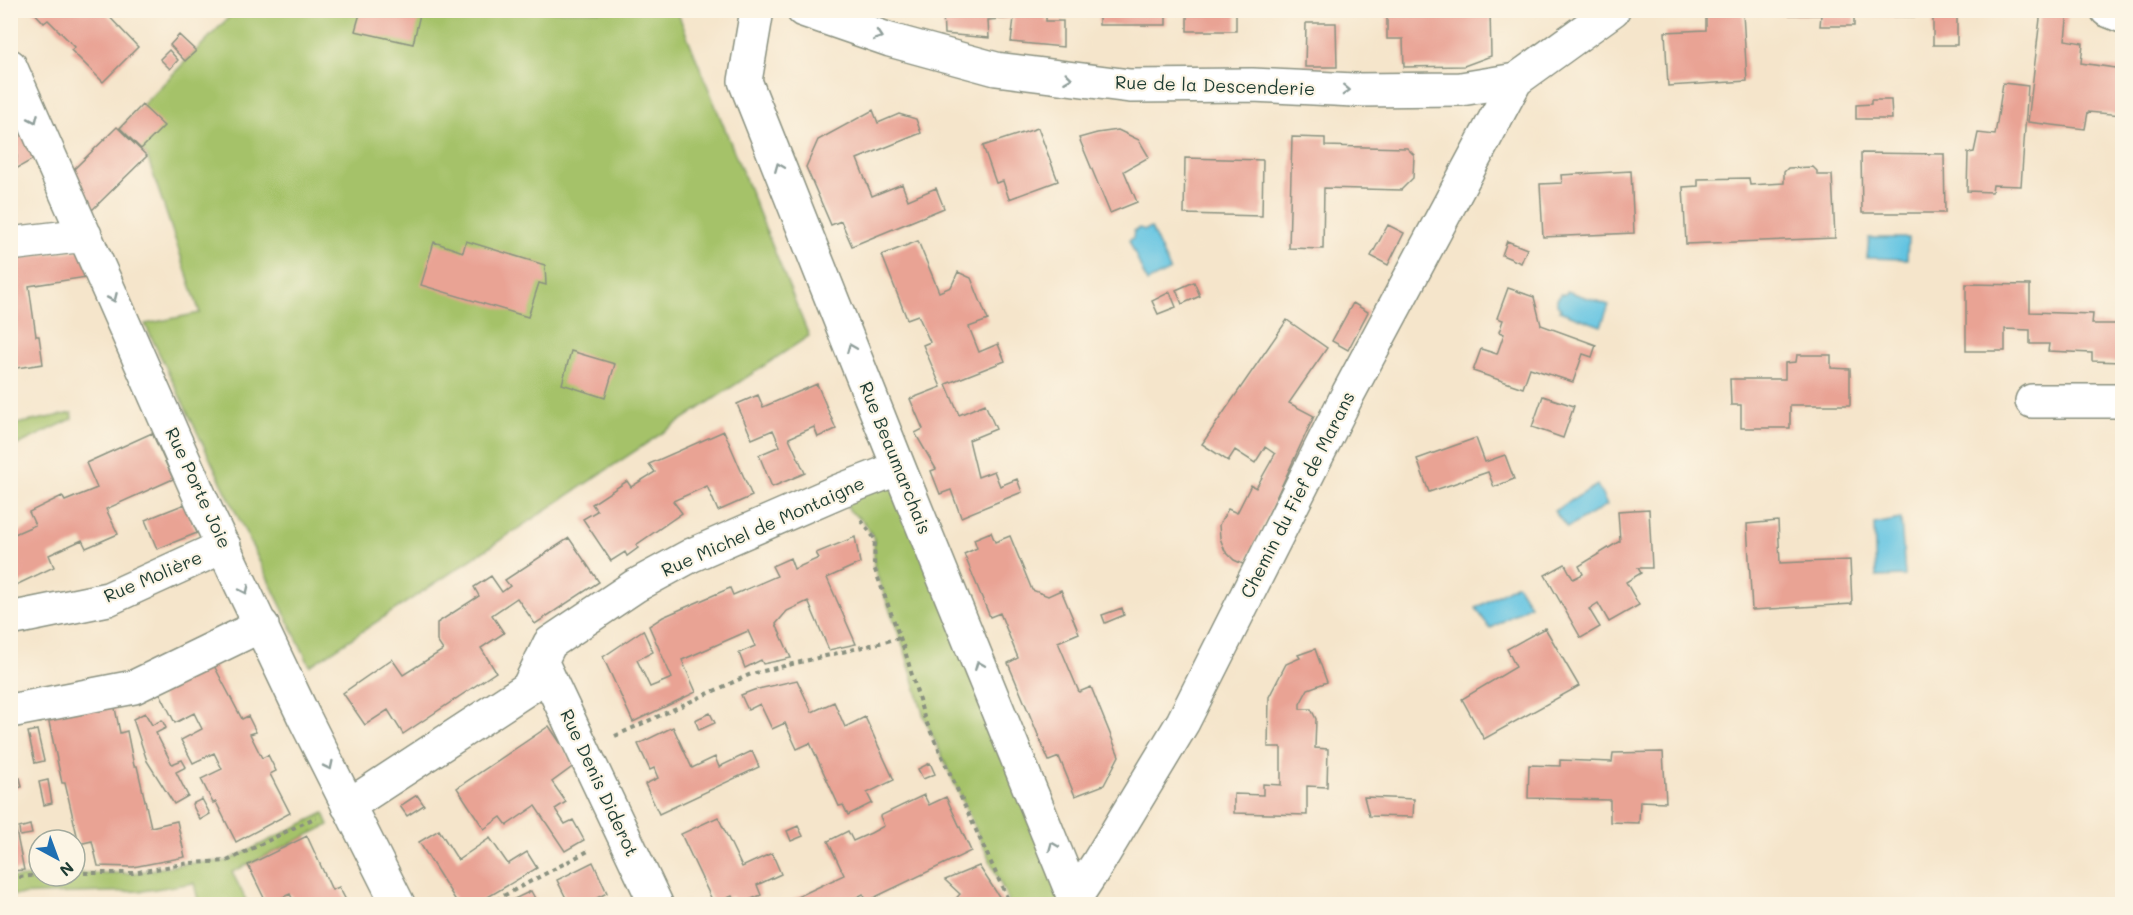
<svg xmlns="http://www.w3.org/2000/svg" width="2133" height="915" viewBox="0 0 2133 915" font-family="Mali,sans-serif">
<style>
.green{fill:#a5c269;stroke:#62804e;stroke-width:1.5}
.water{fill:#64c4e2;stroke:#42808b;stroke-width:1.5}
.building{fill:#e9a394}
.lines{fill:none;stroke-linecap:round;stroke-linejoin:round}
.minor-casing{stroke:#8a9180;stroke-width:36}
.path{stroke:#8a9180;stroke-width:4;stroke-dasharray:4.5 4.5;stroke-linecap:butt}
.minor{stroke:#fff;stroke-width:33}
.oneway{stroke:#8f9e9a}
.labels{text-anchor:middle;stroke-width:4.5;stroke-linejoin:round;paint-order:stroke}
.street-label{font-size:18px;fill:#1f3d34;stroke:#fcf5e5}
</style>
<rect width="100%" height="100%" fill="#fcf5e5"/>
<filter id="ink" filterUnits="userSpaceOnUse"><feTurbulence type="fractalNoise" baseFrequency=".0167" numOctaves="2"/><feDisplacementMap in="SourceGraphic" scale="12" xChannelSelector="R" yChannelSelector="G"/><feConvolveMatrix kernelMatrix="1 2 1 2 8 2 1 2 1" color-interpolation-filters="sRGB"/></filter>
<filter id="wash" filterUnits="userSpaceOnUse"><feTurbulence type="fractalNoise" baseFrequency=".008" numOctaves="4" result="noise"/><feDisplacementMap in="SourceGraphic" scale="24" xChannelSelector="R" yChannelSelector="G"/><feGaussianBlur stdDeviation="1.35" result="paint"/><feColorMatrix in="noise" values="0 0 0 0 0 0 0 0 0 0 0 0 0 0 0 0 0 1.4 0 .05"/><feComposite in="paint" operator="in"/></filter>
<g filter="url(#wash)">
<rect width="100%" height="100%" fill="#f5e5cb"/>
<path class="green" d="M235 11H677L809 336 310 666 145 324 200 313 147 156 120 128Z
M72 413V419L11 448V425Z
M899 468 1071 904H1010L924 717 905 651 874 567V539L865 523 850 511 839 491Z
M324 813 329 825 232 872 248 904H199L194 883 142 891 11 895V878L39 876H75V873H133L189 863 227 861Z"/>
<path class="water" d="M1139 228 1145 230 1151 228 1170 270 1147 282 1129 240 1133 238 1134 231Z
M1869 238H1908L1907 259 1867 258Z
M1567 291 1609 305 1601 326 1559 311 1561 309 1557 305V299L1561 294H1566Z
M1597 485 1607 505 1567 528 1554 511Z
M1901 519 1905 576 1876 577 1874 524Z
M1517 584 1530 605 1490 629 1476 608Z"/>
<g id="blocks">
<path class="building" d="M32 10H103L138 47 103 82 71 50 75 47 48 20 44 23Z
M361 10H421L413 44 355 31Z
M943 10H969V14H989L988 10H1046V21H1063V47L1011 42 1014 18 988 20 989 38 944 34Z
M1099 10H1166V25H1099Z
M1187 10H1236V31H1187Z
M1387 10H1490L1491 56 1464 66 1404 67 1403 39H1387Z
M1761 10H1957V45H1933V17L1854 16V26H1820L1821 15H1761Z
M2041 10 2068 11 2065 40 2083 43 2081 63 2122 69V115L2088 112 2085 129 2028 122Z
M1743 13 1747 81 1668 86 1665 32 1706 30V14Z
M1306 23H1336L1337 67H1305Z
M179 35 196 51 185 61 170 45Z
M169 50 178 60 170 69 160 59Z
M2003 83 2028 86 2021 186 1993 185 1992 192 1967 191 1968 153 1974 152 1978 133 1995 135Z
M1871 100H1891L1892 119H1856V105L1871 104Z
M10 105 37 157 16 169 17 156H10Z
M142 105 164 126 141 149 120 128Z
M873 110 878 123 899 114 916 119 921 133 857 159 872 196 902 184 908 200 936 188 944 208 852 246 841 221 831 225 806 167 818 140Z
M117 127 147 156 92 210 72 171Z
M1038 128 1058 181 1009 199 1003 181 996 183 983 146Z
M1118 130 1139 140 1149 157 1124 171 1137 202 1110 213 1079 138 1097 133Z
M1292 137 1325 138V146L1407 148 1414 155 1413 178 1401 190 1324 188 1323 249 1289 248Z
M1861 153 1944 154 1945 213H1862Z
M1185 158 1263 160 1262 216 1184 214Z
M1813 167 1817 171V175H1832L1835 238 1686 244 1683 187 1698 186V179L1749 178 1750 185 1784 183V172L1788 168Z
M1631 171 1634 233 1543 237 1540 184 1562 183 1561 175Z
M1388 225 1404 233 1388 265 1371 256Z
M466 241 545 265 546 285 539 283 528 317 421 285 434 242 463 252Z
M918 241 939 292 951 287 958 272 971 278 988 320 969 327 979 352 998 344 1005 361 946 384 959 415 985 404 996 429 969 440 978 477 994 471 1000 486 1017 479 1022 492 961 517 951 490 940 494 931 471 936 469 915 433 923 429 910 399 941 387 923 345 930 342 918 315 907 319 882 255Z
M1507 241 1527 249 1521 263 1502 255Z
M82 250 93 276 29 286 36 336H39L43 364 10 369V259Z
M1194 282 1200 296 1182 304 1176 290Z
M1966 284 2030 285V312L2093 314 2092 324H2122V362L2092 361V353L2048 351 2049 344H2030V330L2005 329V351H1966Z
M1508 288 1534 297 1541 325 1596 345 1592 357 1583 354 1573 382 1530 368 1523 388 1473 371 1481 349 1497 354 1504 334 1499 332 1503 320 1497 318Z
M1170 292 1176 307 1158 314 1152 301Z
M1353 303 1368 312 1348 350 1332 341Z
M1287 320 1327 348 1289 403 1314 416 1245 565 1234 560 1225 551 1220 538 1219 525 1228 509 1237 513 1251 485 1256 488 1275 454 1265 447 1255 463 1235 450 1228 461 1202 444Z
M571 351 615 364 605 398 562 384Z
M1797 355H1831V368L1850 369V405H1790V428H1741V405H1731L1730 379H1785V363L1796 362Z
M817 384 836 429 818 437 814 427 789 438 805 473 772 487 759 455 780 446 773 430 752 439 737 404 758 395 763 407Z
M1543 396 1574 406 1563 438 1532 427Z
M724 431 752 496 718 511 707 486 673 501 682 513 636 545 638 548 627 556 625 552 611 561 583 519 597 511 592 504 627 481 631 487 655 472 649 464Z
M152 433 173 479 106 509 118 534 86 548 82 540 49 555 54 567 16 585 10 572V536L35 525 29 512 62 496 65 501 97 488 86 463Z
M1476 438 1485 462 1505 455 1514 479 1494 487 1488 472 1429 492 1417 459Z
M185 504 197 533 157 549 145 520Z
M1649 509 1652 568H1638L1641 573 1626 582 1639 605 1609 622 1598 603 1589 609 1600 627 1581 638 1545 575 1565 564 1573 579 1583 574 1579 566 1620 541 1618 511Z
M1778 521 1780 563 1850 560 1852 604 1752 610 1747 524Z
M991 532 995 542 1010 536 1032 590 1048 596 1061 590 1079 633 1058 642 1079 692 1091 687 1119 756 1104 785 1075 796 1059 757 1049 761 1008 663 1018 658 1000 613 990 617 964 554 977 548 974 539Z
M855 537 860 563 827 578 856 644 829 650 808 601 787 611 776 624 791 658 763 664 761 660 745 668 739 653 755 646 748 631 682 660 696 692 633 722 603 657 643 630 653 652 637 660 650 687 672 678 649 626 663 617 730 588 733 595 777 576 772 566 790 558 794 569 819 558 816 553Z
M569 538 599 582 535 624 517 598 492 615 504 633 481 648 496 672 403 734 388 710 365 725 343 693 392 659 403 675 443 650 437 641V623L479 596 474 587 491 576 502 592 510 586 505 580Z
M1122 608 1124 615 1105 623 1102 615Z
M1545 628 1579 686 1484 739 1462 699 1516 667 1507 649Z
M1315 649 1327 682 1308 689 1300 704V709H1311L1316 719 1315 748 1328 749 1327 787 1307 786V815L1234 813V794L1263 795V784L1281 785V747H1268L1269 697 1286 664 1300 658 1298 655Z
M209 656 242 719 248 716 256 732 250 734 262 758 268 755 276 771 270 774 290 813 236 842 216 802 213 803 201 779 222 769 214 753 193 763 181 740 202 729 194 713 175 723 155 683Z
M797 680 812 712 834 702 845 727 865 717 894 780 867 793 872 803 848 815 843 805 839 806 810 743 797 749 785 723 772 729 760 704 748 710 741 695 754 690Z
M113 698 120 733 127 731 134 766H137L151 827 177 821 185 857 133 867 98 866 92 841 79 844 65 783H62L47 713Z
M145 713 152 725 162 720 166 728 156 733 172 764 182 760 186 767 176 772 188 796 174 804 147 761 133 719Z
M710 713 715 723 699 730 695 720Z
M549 726 575 765 552 782 566 802 555 809 565 824 573 820 584 840 565 851 535 806 507 825 501 817 484 829 457 788Z
M673 727 692 768 715 757 719 767 752 751 759 767 659 814 645 784 658 778 654 768 650 770 638 744Z
M37 730 44 761 35 763 28 732Z
M1663 752 1666 802 1640 801 1639 823 1610 822V800L1528 798 1529 765 1560 766V760L1612 762 1613 753Z
M930 763 935 774 923 779 918 769Z
M20 778 22 787 10 789V780Z
M48 780 52 803 44 805 39 782Z
M417 795 424 805 407 816 400 806Z
M924 795 929 805 946 797 971 851 867 901 863 894 855 898 858 904H795L793 899 844 875 828 841 848 831 853 841 871 833 884 826 880 816Z
M1364 797 1414 799 1413 817 1369 816Z
M202 799 210 814 200 820 192 804Z
M10 811H12L24 870 10 871Z
M718 817 742 867 772 853 781 874 757 885 761 895 740 904H736L732 896 714 904 681 834Z
M30 825 32 834 20 836 19 828Z
M798 826 803 836 791 841 787 831Z
M439 830 458 860 490 838 508 864 527 852 537 868 476 904H458L419 842Z
M307 836 332 890 339 887 348 904H295L290 894 267 904 248 865Z
M593 862 607 893 597 898 599 904H569L557 880Z
M979 866 1004 904H951L960 894 945 880Z
M531 891 538 904H504Z"/>
</g>
</g>
<g filter="url(#ink)">
<use href="#blocks" fill-opacity="0" stroke="#8a9180" stroke-width="1.5"/>
<g class="lines">
<defs>
<path id="minor" d="M757 10 745 81 899 468 1075 900
M803 10 890 40 996 69 1130 86 1252 85 1354 90 1461 89 1516 80 1613 10
M2107 10 2122 16
M10 66 208 515 304 717 398 904
M10 244 85 235
M2032 401H2122
M10 619 108 599 224 546
M541 661 656 904
M10 711 134 687 262 625
M348 806 528 688 550 643 635 586 692 555 839 491 899 468
M1071 904 1098 863 1183 722 1348 394 1516 80"/>
</defs>
<use href="#minor" class="minor-casing"/>
<path class="path" d="M861 520 875 539 874 567 905 651 924 717 1010 904
M615 736 751 674 900 638
M75 873H133L189 863 227 861 316 817
M10 878 39 875
M488 904 590 850"/>
<use href="#minor" class="minor"/>
</g>
<defs><path id="oneway-chevron" d="M-2-3.5L2.5 0L-2 3.5" fill="none" stroke-width="1.6" stroke-linecap="round" stroke-linejoin="round" transform="scale(1.5)"/></defs>
<g class="oneway">
<use href="#oneway-chevron" transform="translate(878 36) rotate(19)"/>
<use href="#oneway-chevron" transform="translate(1068 78) rotate(7)"/>
<use href="#oneway-chevron" transform="translate(1346 90) rotate(2)"/>
<use href="#oneway-chevron" transform="translate(34 119) rotate(66)"/>
<use href="#oneway-chevron" transform="translate(779 167) rotate(-112)"/>
<use href="#oneway-chevron" transform="translate(113 298) rotate(66)"/>
<use href="#oneway-chevron" transform="translate(851 348) rotate(-112)"/>
<use href="#oneway-chevron" transform="translate(245 590) rotate(65)"/>
<use href="#oneway-chevron" transform="translate(979 665) rotate(-112)"/>
<use href="#oneway-chevron" transform="translate(329 766) rotate(64)"/>
<use href="#oneway-chevron" transform="translate(1053 846) rotate(-112)"/>
</g>
</g>
<g class="labels">
<g class="street-label">
<text transform="translate(1215 86) rotate(2)" y="6">Rue de la Descenderie</text>
<text transform="translate(895 458) rotate(68)" y="6">Rue Beaumarchais</text>
<text transform="translate(198 488) rotate(65)" y="6">Rue Porte Joie</text>
<text transform="translate(1298 495) rotate(-63)" y="6">Chemin du Fief de Marans</text>
<text transform="translate(763 527) rotate(-24)" y="6">Rue Michel de Montaigne</text>
<text transform="translate(153 577) rotate(-23)" y="6">Rue Molière</text>
<text transform="translate(599 783) rotate(65)" y="6">Rue Denis Diderot</text>
</g>
</g>
<rect width="2133" height="915" fill="none" stroke="#fcf5e5" stroke-width="36"/>
<g transform="translate(57 858) rotate(139)"><circle r="28" fill="#fcf5e5" stroke="#a4ab9e" stroke-width="1.5"/>
<path d="M0-4.5L10 22L0 15L-10 22Z" fill="#1f6fb2"/>
<text y="-9" font-size="16" font-weight="bold" text-anchor="middle" fill="#1f3d34">N</text>
</g>
</svg>
